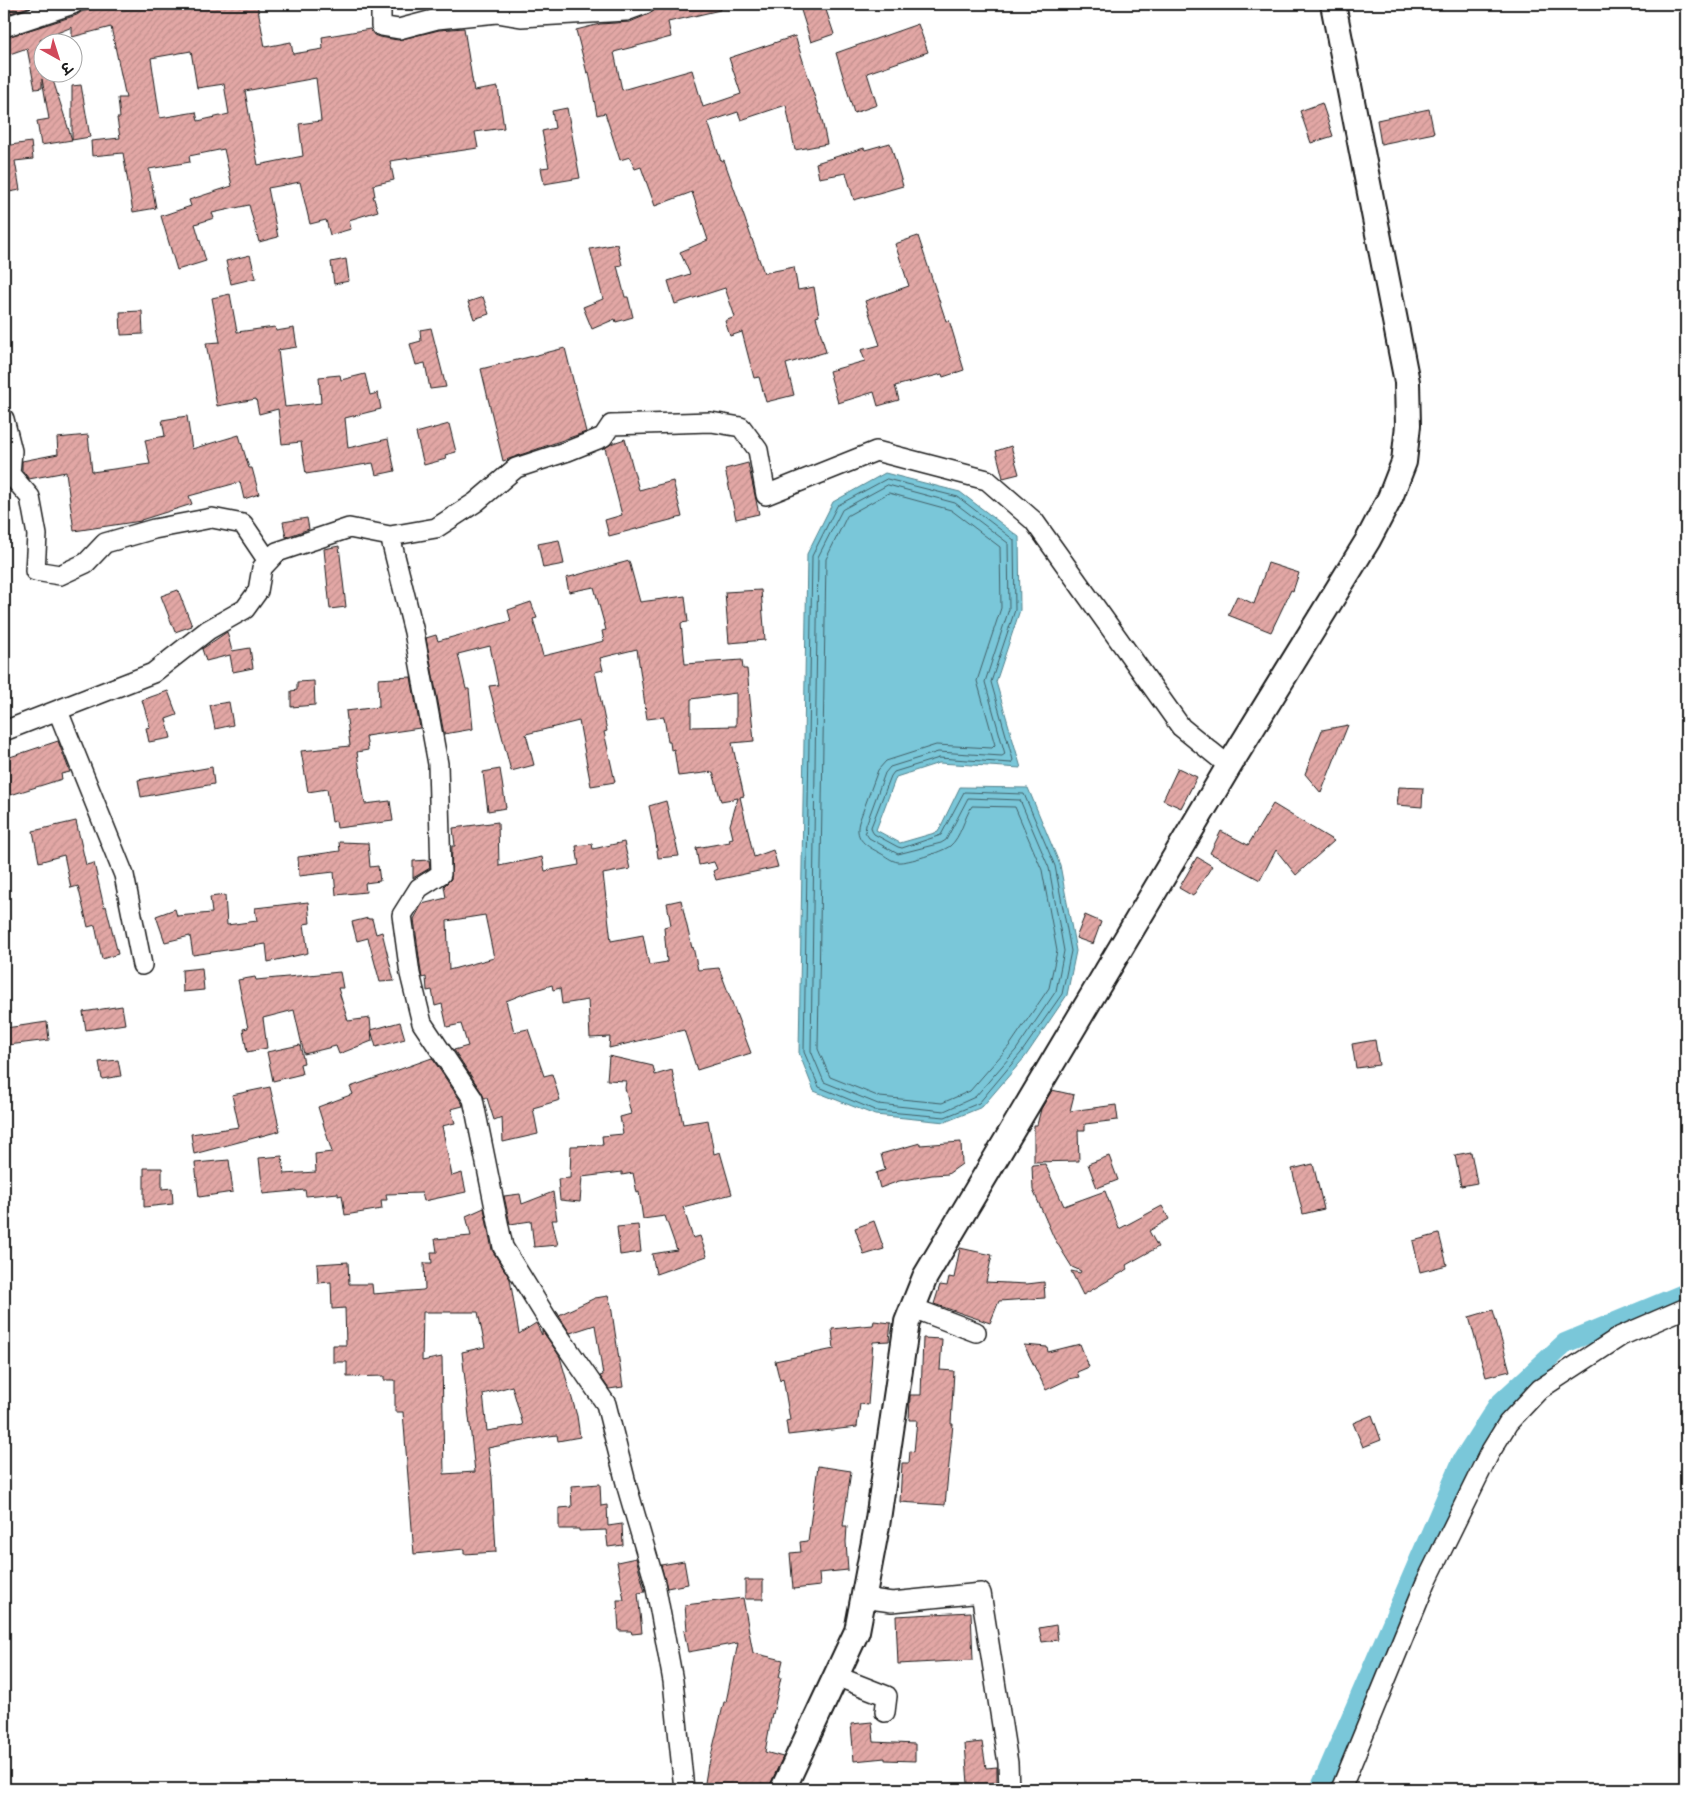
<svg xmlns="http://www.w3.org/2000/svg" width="1690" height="1793" viewBox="0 0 1690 1793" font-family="'Shantell Sans','Playpen Sans Deva',sans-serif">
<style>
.water{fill:#7ac7d9;stroke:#54838d}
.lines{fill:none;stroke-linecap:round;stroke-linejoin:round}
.shore{stroke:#426068;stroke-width:1}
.canal{stroke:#7ac7d9;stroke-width:20}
.building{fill:url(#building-hatch);stroke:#1c1c1c;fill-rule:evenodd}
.minor-casing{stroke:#1c1c1c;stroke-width:22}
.major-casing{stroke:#1c1c1c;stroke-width:28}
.minor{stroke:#fff;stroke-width:19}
.major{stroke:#fff;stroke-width:24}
</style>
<defs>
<pattern id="building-hatch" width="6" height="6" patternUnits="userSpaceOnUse" patternTransform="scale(1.25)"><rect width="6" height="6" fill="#e2a7a5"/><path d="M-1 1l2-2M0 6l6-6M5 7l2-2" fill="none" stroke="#c18f8d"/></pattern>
</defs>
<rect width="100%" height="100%" fill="#fff"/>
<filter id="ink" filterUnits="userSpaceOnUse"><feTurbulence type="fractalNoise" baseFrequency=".02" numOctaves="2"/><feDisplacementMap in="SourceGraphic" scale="10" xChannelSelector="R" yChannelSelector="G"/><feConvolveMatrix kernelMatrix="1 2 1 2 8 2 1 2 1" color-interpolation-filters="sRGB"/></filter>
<g filter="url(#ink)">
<path class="water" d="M885 473 960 492 1019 537 1020 610 996 682 1021 768 939 763 896 777 876 830 900 843 938 832 960 787 1028 788 1060 865 1076 951 1067 995 1025 1057 982 1107 945 1122 875 1115 814 1091 799 1053 807 554 833 502Z"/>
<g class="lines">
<path class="shore" d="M887 479 958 497 1014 540 1015 610 991 682 1013 760 1011 763 939 758 894 772 891 776 871 827 872 831 874 834 898 847 902 848 941 835 964 792 1024 794 1055 866 1071 951 1062 994 1021 1053 979 1103 945 1117 877 1111 819 1087 804 1052 812 556 837 506Z
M888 485 955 503 1008 543 1009 609 985 682 1005 754 1002 756 938 752 890 767 885 773 866 825 865 832 869 838 898 854 941 843 946 840 968 798 1020 800 1049 868 1064 951 1056 991 1016 1050 975 1097 944 1111 878 1104 824 1082 811 1051 818 557 842 510Z
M889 493 951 510 1000 547 1001 608 977 681 995 745 992 748 936 745 886 761 878 770 859 822C854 840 867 846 880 853 886 856 891 861 898 862 907 863 942 852 950 846 961 837 964 818 972 806L1015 807 1042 870 1057 951 1049 988 1010 1045 970 1091 942 1103 880 1097 830 1077 818 1049 826 559 847 516Z"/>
<path class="canal" d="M1320 1789 1462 1461 1498 1405 1565 1343 1686 1293"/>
</g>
<path class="building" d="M4 4H38L4 15Z
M110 4H257L265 47 291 42 293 54 323 49 322 37 370 29 374 35 379 37 398 40 439 30 464 28 474 91 498 87 504 128 475 132 478 148 390 161 394 180 373 185 375 196H373L378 211 349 220 351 229 330 235 326 220 310 224 300 182 268 188 278 237 259 242 249 205 212 213 214 218 195 224 206 261 177 270 161 216 191 206 189 200 232 186 224 149 189 156 190 162 149 169 156 208 133 212 123 153 92 156 91 141 120 138 117 118H120L118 98H126L111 27 72 37V27L40 40 42 49V76L51 74 72 140 41 145 37 121 49 119 42 79V88L35 89 27 48 4 56V38L77 15 81 12ZM191 51 197 88 224 84 229 114 198 121 196 112 160 118 151 58ZM316 78 321 121 299 124 303 156 258 165 245 91Z
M656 4H719L720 10 668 22 671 37 614 52 622 90 692 70 703 107 741 94 729 58 795 36 822 120 827 144 795 150 786 105 741 120 738 112 708 122 721 161 724 160 764 273 794 267 798 290 814 287 819 316 816 317 826 352 786 364 794 395 766 402 759 377 754 378 742 332 730 336 725 321 735 317 725 288 675 304 668 281 690 274 680 252 708 240 692 192 655 206 641 167 635 169 630 157 620 160 605 113 597 115 589 72 587 73 576 30 600 24 630 22 649 14 654 11Z
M799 4H824L834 34 811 42Z
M918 24 928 52 867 73 877 105 854 113 836 53Z
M81 85 90 137 72 140V86Z
M1322 103 1333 136 1311 143 1300 111Z
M567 108 580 178 544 184 541 168 549 167 542 131 555 128 552 111Z
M1429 109 1434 133 1381 144 1377 120Z
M31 142 33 159 15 161 20 190 4 193V146Z
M890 143 903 186 854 200 846 173 819 178 816 163 864 148 865 150Z
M918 236 946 321 949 320 964 370 943 377 942 374 895 386 899 400 878 406 874 392 838 403 829 371 865 361 861 350 880 345 865 301 909 286 895 244Z
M617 244 622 265 617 266 625 297H628L633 317 616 322 615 319 592 329 583 307 603 299 590 249Z
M250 255 256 278 231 284 226 261Z
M346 259 349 281 334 284 331 262Z
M230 294 237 332 275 327 276 331 294 328 297 347 278 350 285 407 321 403 319 377 340 375 341 380 365 374 370 395 378 393 381 409 345 418 348 448 388 439 395 471 376 475 373 463 306 474 301 442 282 444 278 409 259 414 256 399 217 406 206 343 220 342 212 298Z
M483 297 489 314 474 319 468 302Z
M142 311 143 334 121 335 120 312Z
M431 328 446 387 430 389 425 363 416 365 410 344 421 341 420 330Z
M565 348 586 432 503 461 481 369Z
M187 416 192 449 239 435 249 468H252L259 494 244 499 240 482 189 496 192 504 141 520V521L74 531 66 472 29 479 22 470V461L58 454 57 438 88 435 92 472 150 464 145 440 165 436 162 420Z
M449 424 456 452 445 455 446 459 424 465 416 433Z
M625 439 639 490 673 481 682 517 609 536 605 520 622 515 605 448 613 443Z
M1011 446 1019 474 1003 478 996 451Z
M748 463 759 514 736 519 725 469Z
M307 518 309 529 286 537 283 522Z
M559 540 564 564 543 568 538 544Z
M339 546 346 607 330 609 324 549Z
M629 561 640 602 685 596 688 622 681 623 685 664 742 660 743 669H747L754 741 732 743 744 796 740 797 754 857 773 850 778 867 716 880 713 871 717 869 714 862 699 865 696 848 730 842 729 839 733 838 730 825 738 798 721 801 713 772 678 776 674 749 671 750 670 742H668L664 717 647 719 637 649 600 658 603 670 595 672 607 731 604 732 615 782 591 786 579 721 526 734 534 765 511 771 489 686 498 685 490 646 458 654 466 689H469L473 729 444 734 426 638 436 635 438 641 511 621 508 610 531 602 537 618 533 619 543 656 604 641 602 631 606 630 594 587 569 592 566 578ZM736 693V726L691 727V699Z
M1268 563 1299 573 1293 591 1291 590 1271 632 1228 615 1237 596 1254 604Z
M178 590 192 626 175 632 161 596Z
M761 590 765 640 729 643 725 592Z
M227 632 232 651 250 648 253 668 233 672 230 655 206 661 202 649Z
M411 677 420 728 366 736 368 750 357 752 365 804 390 801 393 821 337 828 336 821 332 822 327 789 308 792 301 751 350 746 346 711 379 707 378 679Z
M314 681 315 705 291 707V691L297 690V682Z
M168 691 177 715 166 719 171 738 149 742 146 728 150 727 142 700Z
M229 702 233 725 215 729 210 705Z
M1348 725 1321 793 1305 774 1322 730Z
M58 741 70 772 61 774 62 779 4 797V759Z
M212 767 214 784 141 797 138 780Z
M1178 768 1197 777 1181 808 1163 800Z
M500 769 506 808 488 811 483 772Z
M1399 787 1423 788 1422 807 1397 805Z
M666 801 679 856 658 858 655 834 649 806Z
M1273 804 1334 841 1296 875 1276 850 1260 880 1210 853 1221 831 1248 845Z
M76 821 86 865 94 863 104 907 106 906 118 954 102 959 95 925 88 927 78 886 71 888 64 855 39 862 33 831Z
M498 822 499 866 542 857 545 871 579 865 576 846 592 844 593 849 624 842 630 869 603 874 611 941 643 935 649 965 667 962 664 927 671 925 667 903 681 900 692 948 693 947 698 970 719 968 751 1053 697 1070 684 1030 609 1048 610 1037 590 1038 588 1000 562 1004 560 988 553 990 552 985 526 993 506 1001 514 1032 528 1029 544 1076 552 1074 560 1100 533 1108 538 1134 503 1142 502 1117 494 1120 487 1098H484L482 1093 454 1050 468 1046 461 1024 447 1027 442 1004 435 1006 432 990 427 991 426 977 422 978 421 972 414 919 422 904 446 898 444 886 451 879 452 846H455L453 828ZM485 915 494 958 449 970 447 921Z
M339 842 368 843 370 867 378 866 380 881 365 883 366 892 336 895 334 872 299 876 298 857 340 851Z
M1197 857 1212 866 1193 896 1179 888Z
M429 860 430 868 413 878V861Z
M225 895 227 925 257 921 255 908 308 902 310 923 304 924 308 953 268 962 266 944 193 955 190 936 165 942 156 916 175 909 177 916 212 913 210 897Z
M1085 915 1101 922 1093 944 1076 938Z
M368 918V919H372L376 934 382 932 394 981 380 982 368 938 357 941 352 922Z
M202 968 204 990 183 992 182 970Z
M340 972 343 988H338L348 1021 370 1018 372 1041 339 1054 336 1046 304 1054 294 1010 263 1018 267 1048 247 1052 243 1029 248 1028 238 980 255 977 256 980Z
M122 1006 125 1024 86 1030 83 1012Z
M47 1022 49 1040 8 1045 6 1028Z
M400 1022 405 1039 376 1047 371 1030Z
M1375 1040 1379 1065 1356 1068 1352 1044Z
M300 1045 304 1063 300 1064 302 1074 273 1081 267 1052Z
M609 1056 653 1066 655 1075 672 1070 683 1124 708 1120 714 1154 720 1152 732 1194 683 1207 693 1238 700 1236 707 1256 656 1274 652 1254 677 1250 665 1216 643 1219 639 1192 637 1193 633 1173 622 1175V1172L582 1177 580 1202 560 1200 558 1179 570 1178 571 1146 603 1145 602 1136 623 1134 620 1117 631 1114 625 1088 626 1081 607 1080Z
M432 1058 462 1103 463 1106 451 1109 455 1123 442 1126 452 1176 462 1173 466 1192 424 1201 422 1193 386 1194 387 1200H381L382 1209 345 1215 342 1195 338 1196V1193L306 1196 305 1190 263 1194 259 1158 282 1156 284 1174 316 1172 315 1154 332 1152 318 1107 353 1094 350 1087Z
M118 1060 121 1076 102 1079 99 1062Z
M270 1087 280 1131 194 1154 191 1134 239 1127 232 1095Z
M1052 1090 1074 1095 1070 1111 1116 1105 1118 1120 1085 1124V1130H1078L1079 1161 1034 1162V1125H1037L1041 1109Z
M961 1142 962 1164 948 1174 932 1175 899 1181 880 1188 876 1173 885 1170 881 1154 920 1143V1145Z
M1471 1152 1477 1183 1461 1186 1455 1155Z
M1109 1156 1118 1180 1097 1188 1088 1164Z
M229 1160 233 1192 199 1197 195 1163Z
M1045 1164 1064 1206 1105 1191 1119 1229 1162 1206 1169 1219 1149 1231 1158 1247 1126 1265 1128 1269 1083 1295 1071 1271 1080 1273 1081 1271 1072 1267 1054 1238 1033 1190 1032 1165Z
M1313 1164 1324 1209 1303 1214 1292 1169Z
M144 1168H162V1189L172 1188 173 1204 144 1207Z
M553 1192 557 1220H552L558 1245 534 1247 531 1221 510 1224 504 1196 520 1194 522 1204Z
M484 1208 492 1250 510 1279 519 1334 536 1323 542 1335V1330L560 1357 577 1416 580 1437 558 1441 557 1435 549 1436 488 1448 492 1477 496 1552 464 1554V1549L414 1554 403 1412H395V1380H384V1376L347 1377V1362H333V1345H346L345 1308 332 1309 331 1282 318 1283 317 1264 348 1262 349 1284H372L373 1294 423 1290 425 1289 424 1263H432L431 1252H437L435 1239 471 1236 466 1216ZM423 1312H478L485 1347 462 1352 475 1472 444 1474 442 1357 422 1361ZM512 1386 523 1425 487 1431 483 1394Z
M874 1221 884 1249 864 1255 855 1228Z
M638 1225 641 1252 620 1255 617 1227Z
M1439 1234 1447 1265 1420 1272 1413 1241Z
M960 1248 992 1255 986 1282 1027 1284 1044 1282 1045 1298 999 1301 990 1323 934 1304 940 1285 947 1286 949 1277 954 1278Z
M608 1296 611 1305 623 1387 609 1389 600 1376 603 1375 595 1325 570 1333 556 1311 559 1315 595 1298Z
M1493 1310 1510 1371 1486 1377 1469 1317Z
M874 1321 891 1323 889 1341 873 1342 868 1405 860 1404 857 1427 788 1435 786 1421 790 1420 783 1378 780 1381 775 1361 834 1349 832 1329 873 1325Z
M923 1338 942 1339 940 1370 954 1371 951 1424H953L945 1505 900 1502 902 1463H909L910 1451 914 1452 917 1420H909L910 1397V1395H921Z
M1080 1344 1089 1367 1077 1372 1079 1377 1069 1379 1046 1390 1024 1345 1047 1347 1048 1352Z
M1372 1415 1381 1440 1363 1447 1353 1423Z
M818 1466 851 1471 843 1526H847L846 1542 848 1570 819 1573 820 1586 793 1589 790 1553 801 1552 800 1542 808 1541Z
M600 1484 601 1506 607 1505 608 1526 622 1524 623 1545 608 1547 606 1530 579 1531V1529H559V1508L572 1507 571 1486Z
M636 1558 645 1592 638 1593 642 1633 632 1634 631 1631H619L617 1600H624L617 1562Z
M684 1561 688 1584 667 1588 661 1565Z
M745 1580H763V1599H745Z
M743 1598 753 1653 783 1660 779 1677H781L773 1714 772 1713 765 1752 783 1757 770 1785 761 1783 760 1789H704L708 1764H709L724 1702H726L738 1643 688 1652 684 1631 687 1630 685 1605Z
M971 1612 973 1660 898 1664 896 1616Z
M1056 1625 1058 1640 1042 1642 1039 1628Z
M872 1722 874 1742 915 1744V1761L885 1760V1758L854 1761 851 1724Z
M982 1742 986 1768 997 1767V1783L968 1784 965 1744Z"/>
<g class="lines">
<defs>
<path id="minor" d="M381 4V26L399 29 437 19 497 13 521 17 626 11 645 4
M4 27 73 4
M4 419 12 451 10 474 30 497 37 535 35 571 60 575 86 563 105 543 154 529 212 518 243 524 268 561
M390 536 414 632 438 764 441 874 419 888 402 915 410 974 422 1023 473 1099 503 1247 548 1320 606 1404 627 1487 655 1583 673 1681 684 1789
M58 711 124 875 142 965
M4 731 153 673 208 630 245 609 258 591 262 568 277 552 349 528 390 536 436 528 476 502 516 468 568 451 603 437 611 425 711 422 741 427 758 450 766 495 876 451 987 480 1034 521 1181 727 1229 766
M913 1308 976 1332
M863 1598 892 1602 981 1593 1008 1763 1009 1789
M836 1676 887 1696 885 1712
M1341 1789 1426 1582 1489 1454 1508 1423 1540 1389 1621 1336 1686 1308"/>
<path id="major" d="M783 1789 857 1631 877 1526 907 1322 925 1277 1229 766 1368 540 1390 498 1404 462 1408 425 1407 382 1333 4"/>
</defs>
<use href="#minor" class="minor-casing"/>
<use href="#major" class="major-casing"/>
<use href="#minor" class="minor"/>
<use href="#major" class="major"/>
</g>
</g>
<rect width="1690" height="1793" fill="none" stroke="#fff" stroke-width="20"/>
<rect x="10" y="10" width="1670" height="1773" fill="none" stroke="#1c1c1c" stroke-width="2" filter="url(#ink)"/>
<g transform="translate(58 58) rotate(141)"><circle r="24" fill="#ffffff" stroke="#a4a4a4"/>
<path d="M0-4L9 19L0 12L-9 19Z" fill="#d1495b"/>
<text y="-8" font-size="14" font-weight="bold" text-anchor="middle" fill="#1c1c1c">उ</text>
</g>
</svg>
